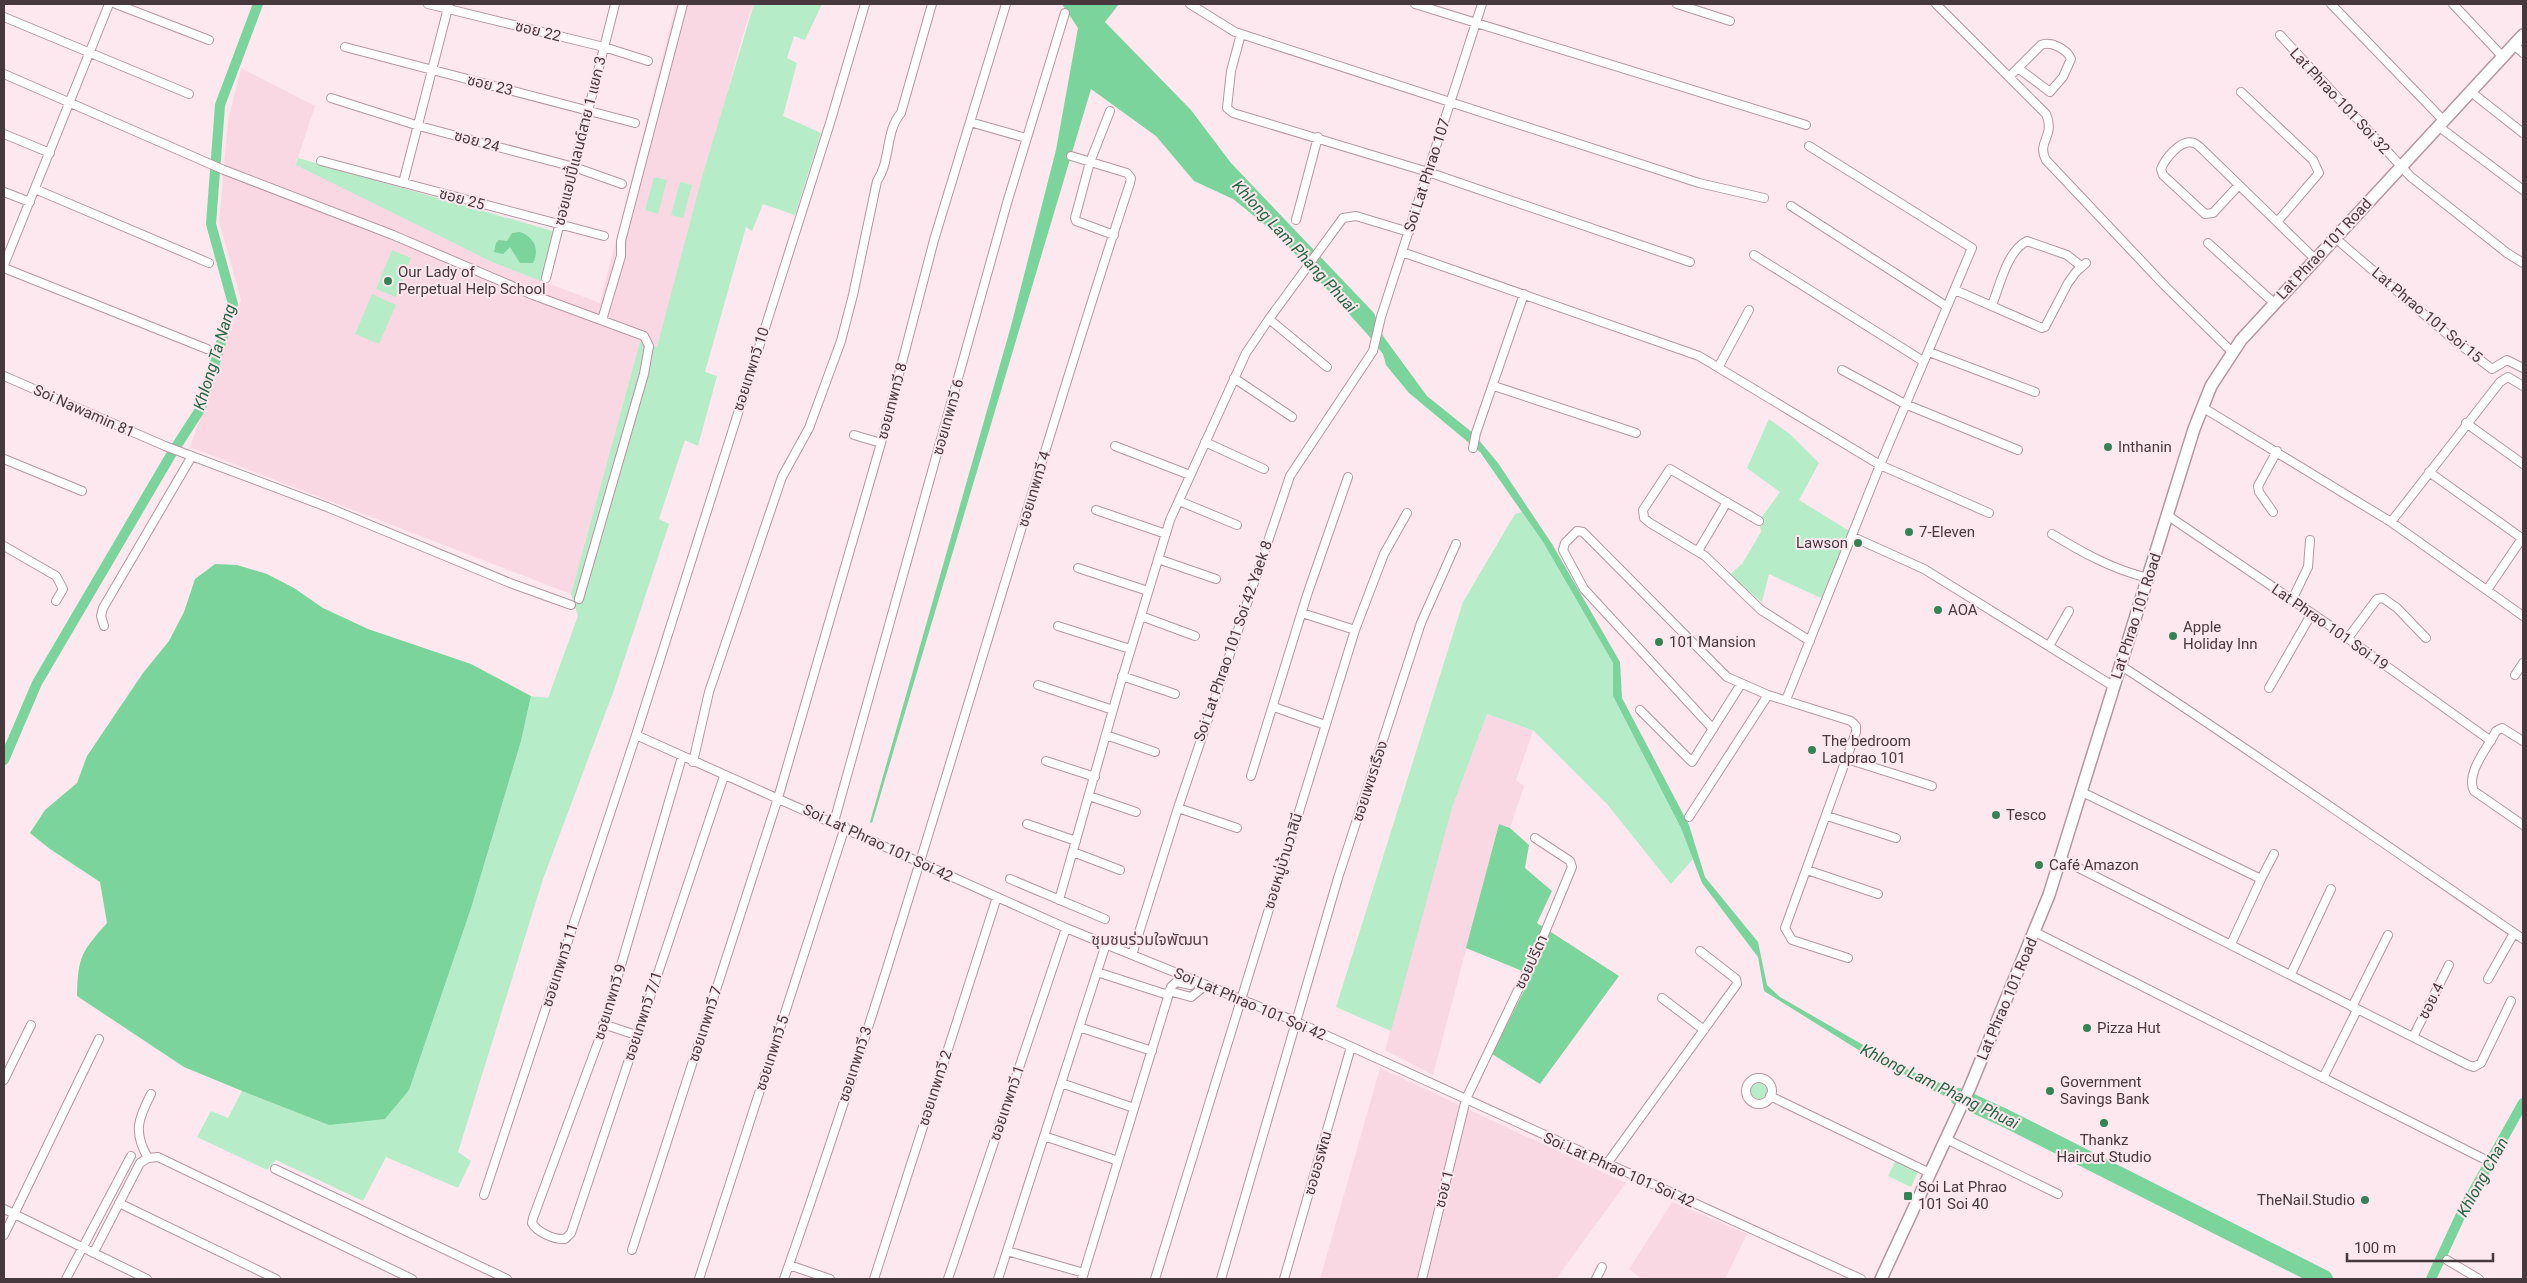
<svg xmlns="http://www.w3.org/2000/svg" width="2527" height="1283" viewBox="0 0 2527 1283" font-family="Roboto,'Noto Sans Thai',sans-serif">
<style>
.built{fill:#fad8e3}
.green{fill:#b7ecc8}
.forest{fill:#7cd59c}
.water{fill:#7bd49b}
.lines{fill:none;stroke-linecap:round;stroke-linejoin:round}
.canal{stroke:#7bd49b;stroke-width:10}
.river{stroke:#7bd49b;stroke-width:18}
.street-casing{stroke:#b596a0;stroke-width:10}
.secondary-casing{stroke:#b596a0;stroke-width:14}
.street{stroke:#fff;stroke-width:8}
.secondary{stroke:#fff;stroke-width:11}
.poi-dot{fill:#338354;stroke:#fce8ee;stroke-width:2}
.labels{text-anchor:middle;stroke-width:4;stroke-linejoin:round;paint-order:stroke}
.street-label{font-size:15px;fill:#46383d;stroke:#fce8ee}
.poi-label{font-size:15px;fill:#46383d;stroke:#fce8ee;text-anchor:start}
.water-label{font-size:16px;font-style:italic;fill:#24643f;stroke:#fce8ee}
.neighbourhood-label{font-size:16px;fill:#573d46;stroke:#fce8ee}
</style>
<rect width="100%" height="100%" fill="#fce8ee"/>
<path class="built" d="M676 4H754L746 24 657 348 640 343 571 594 190 447 241 300 219 221 228 121 241 68 315 106 296 164 492 262 600 303Z
M1487 714 1533 731 1516 780 1524 786 1510 828 1499 824 1433 1075 1385 1050 1452 808Z
M1380 1068 1626 1183 1556 1279H1320Z
M1672 1202 1747 1234 1725 1279H1642L1629 1269Z"/>
<path class="green" d="M754 4H822L805 40 794 36 787 58 797 63 783 116 821 133 795 215 763 204 752 231 746 227 705 372 717 376 698 446 685 440 659 519 669 524 614 690 543 879 458 1152 471 1161 458 1188 386 1157 363 1201 276 1160 267 1170 197 1137 211 1111 228 1118 242 1091 329 1125 472 905 521 741 531 696 548 698 578 616 571 594 640 342 657 347 702 177Z
M298 158 553 231 541 281 492 262 296 165Z
M654 177 667 180 658 214 645 210Z
M680 182 692 185 683 218 671 215Z
M392 250 411 258 396 297 376 289Z
M372 294 396 305 379 344 355 334Z
M1769 419 1791 435 1819 463 1799 500 1851 532 1823 599 1769 574 1762 602 1729 575 1742 564 1761 532 1759 521 1780 492 1747 468Z
M1522 512 1543 542 1613 663V696L1681 828 1693 859 1671 884 1607 804 1534 731 1487 714 1452 808 1391 1031 1336 1007 1463 602 1515 514Z
M1751 1091a8 8 0 1 1 16 0a8 8 0 1 1-16 0Z
M1896 1160 1918 1172 1911 1187 1888 1176Z"/>
<path class="forest" d="M1499 824 1510 828 1529 845 1525 868 1552 891 1537 923 1619 976 1540 1084 1492 1054 1532 975 1466 948Z"/>
<path class="water" d="M1062 4H1119L1105 22 1191 110 1231 163 1374 313 1383 336 1427 396 1473 433 1498 463 1552 544 1620 662 1622 698 1689 825 1705 877 1758 942 1767 985 1780 997 1891 1061 1948 1089 1946 1093 1881 1064 1764 991 1758 957 1702 883 1681 828 1613 696V663L1543 542 1480 452 1409 393 1386 365 1383 354 1368 335 1279 236 1233 199 1194 181 1156 136 1091 89 872 823 870 822 1011 326 1056 150 1078 28Z
M520 232C534 237 540 249 533 263H520L510 247 503 254 494 252 496 243 499 240 507 241 512 233Z
M215 564 237 565 267 574 294 588 323 608 368 629 471 664 531 696 521 741 472 905 409 1090 385 1119 329 1125 247 1093 184 1067 77 996C78 957 81 952 107 923L100 882 50 849 30 833 45 810 77 783 87 756 143 673 169 641 184 612 195 579Z"/>
<g class="lines">
<path class="canal" d="M4 760 37 683 172 453 201 408 233 304 211 224 220 105 258 4
M1935 1086 1959 1097
M2431 1279 2464 1208 2523 1103"/>
<path class="river" d="M1959 1097 2005 1118 2324 1279"/>
<defs>
<path id="street" d="M116 4 209 40
M428 4 604 47 648 61
M1190 4 1235 32 1699 183 1764 198
M1415 4 1806 125
M1677 4 1730 21
M1936 4 2046 114C2056 136 2036 142 2046 160L2166 287 2232 352
M2331 4 2444 121
M2453 4 2503 57
M4 17 189 94
M1241 34 1231 71 1227 108 1233 113 1428 172 1690 262
M2280 35 2411 177 2507 253 2523 263
M2514 45 2523 53
M345 47 635 123
M4 74 224 170 393 235 533 295 644 336 649 346 644 374 579 599
M2009 77 2041 45C2051 41 2067 49 2071 59L2063 77 2050 92 2018 68
M2241 92 2313 160 2319 173 2277 222
M2471 92 2523 133
M331 98 419 126 574 167 622 184
M1110 111 1090 162 1075 218 1076 221 1114 235
M970 122 1026 138
M2438 126 2523 190
M4 134 50 153
M321 161 604 236
M403 183 449 4
M2238 186 2213 213 2205 214 2163 175 2161 169C2165 159 2181 138 2194 143 2197 144 2201 148 2203 150L2314 258
M35 189 209 263
M4 192 30 202
M1791 206 1946 306
M1296 220 1318 137
M2334 237 2454 340 2492 369 2507 360 2523 368
M2208 243 2274 303
M1402 252 1699 356 1880 465 1989 513
M1754 255 1923 361
M4 265 109 4
M4 268 207 349
M546 278 615 4
M1955 290 2042 328 2045 327 2068 283 2076 272 2086 263
M1992 305C2000 285 2007 251 2027 241L2067 255 2081 266
M1269 319 1327 367
M602 320 621 256V241L683 4
M1929 352 2035 392
M1719 366 1749 310
M1842 370 1905 404 2018 450
M4 376 165 446 327 507 510 583 571 605
M1234 378 1292 417
M1494 386 1636 433
M2202 407 2391 522 2523 616
M2466 423 2523 464
M854 435 881 443
M1205 442 1264 469
M1115 446 1190 475
M1473 448 1476 433 1524 294
M4 459 82 491
M2429 472 2523 539
M1179 501 1237 525
M1096 510 1166 534
M2273 512 2259 492 2258 486 2277 451
M2167 515 2329 625 2491 741
M1759 521 1670 469 1643 510 1644 518 1650 523 1705 556 1761 610 1810 641
M2391 522 2500 382 2508 377 2523 386
M2052 534C2083 553 2112 569 2148 578
M1853 537 1924 569 2113 686
M4 546 56 576 63 589 56 601
M1698 551 1727 502
M1158 559 1216 579
M1078 568 1148 591
M2487 590 2523 537
M2292 600 2308 567 2310 540
M1302 613 1355 630
M1141 616 1195 636
M104 626 101 616 103 608 192 456
M1058 626 1130 649
M2348 638 2377 599 2383 598 2397 608 2426 638
M2049 646 2069 611
M2120 665C2256 754 2389 847 2523 939
M2515 675 2523 663
M1122 676 1175 694
M1038 685 1113 710
M2269 688 2312 613
M1786 700 1880 465 1972 248 1809 146
M1274 707 1325 725
M1640 710 1692 762 1741 684
M1713 729 1584 589 1563 550 1565 543 1577 531 1583 532 1727 677 1768 695 1851 721 1856 726V732L1785 928 1792 940 1848 958
M636 735 1066 928 1297 1022 1861 1279
M1106 735 1155 752
M2523 741 2502 728 2496 731C2488 748 2465 773 2474 791L2523 825
M682 757 600 1037 533 1218 532 1223C537 1232 554 1240 565 1239L571 1233 724 776
M1847 759 1932 786
M1046 761 1095 777
M693 762 709 692 782 477 809 428 841 341 853 295 877 181C891 161 885 131 901 113L932 4
M1251 776 1307 595 1348 477
M2082 792 2261 879 2231 944
M1089 796 1136 812
M1178 808 1237 828
M1827 816 1896 838
M1689 817 1768 695
M834 822 1007 203 1065 13
M1027 824 1076 841
M1073 852 1120 870
M2061 859 2468 1065 2474 1067 2481 1063 2511 1001
M1807 870 1878 894
M1010 879 1105 919
M2261 879 2274 854
M1059 900 1120 685 1170 520 1246 353 1269 319 1343 218 1356 216 1409 232
M2035 932 2482 1158
M1132 955 1178 808 1290 476 1373 351 1381 317 1482 4
M1097 972 1168 995
M2291 974 2331 889
M2488 979 2514 933
M1169 991 1191 997 1201 989 1202 983
M1662 998 1704 1030
M2352 1007 2388 935
M603 1024 636 1035
M1079 1027 1152 1051
M2413 1037 2449 965
M2323 1078 2357 1010
M1746 1091a13 13 0 1 1 26 0a13 13 0 1 1-26 0Z
M4 1080 31 1025
M1061 1083 1134 1108
M1770 1096 1930 1173
M1044 1136 1118 1161
M1946 1139 2058 1194
M148 1158C133 1132 138 1119 151 1094
M1606 1165 1737 984 1736 979 1700 951
M275 1169 507 1279
M484 1195 636 735 830 123 865 4
M119 1203 276 1279
M4 1209 147 1279
M4 1235 99 1039
M632 1250 778 798 881 443 934 240 1006 4
M1007 1251 1084 1273
M94 1252 140 1163 148 1158 158 1157 412 1279
M2447 1260 2479 1279
M789 1265 830 1279
M66 1279 131 1156
M699 1279 845 827
M784 1279C911 918 1010 547 1130 183L1131 178 1127 173 1071 156
M874 1279 997 897
M948 1279 1066 928
M998 1279 1106 944
M1082 1279 1171 987 1176 982 1191 985 1193 979
M1155 1279 1355 630 1384 554 1407 513
M1221 1279 1338 878 1421 623 1456 544
M1284 1279 1351 1047
M1422 1279 1466 1099 1541 942 1572 867 1570 861 1535 838
M1596 1279 1602 1267"/>
<path id="secondary" d="M1881 1279 1970 1087 2049 895 2194 429 2211 386 2241 340 2523 35"/>
</defs>
<use href="#street" class="street-casing"/>
<use href="#secondary" class="secondary-casing"/>
<use href="#street" class="street"/>
<use href="#secondary" class="secondary"/>
</g>
<g class="poi-dot">
<circle cx="388" cy="281" r="5"/>
<circle cx="2108" cy="447" r="5"/>
<circle cx="1909" cy="532" r="5"/>
<circle cx="1858" cy="543" r="5"/>
<circle cx="1938" cy="610" r="5"/>
<circle cx="2173" cy="636" r="5"/>
<circle cx="1659" cy="642" r="5"/>
<circle cx="1812" cy="750" r="5"/>
<circle cx="1996" cy="815" r="5"/>
<circle cx="2039" cy="865" r="5"/>
<circle cx="2087" cy="1028" r="5"/>
<circle cx="2050" cy="1091" r="5"/>
<circle cx="2104" cy="1123" r="5"/>
<rect x="1903" y="1191" width="10" height="10" rx="2.5"/>
<circle cx="2365" cy="1200" r="5"/>
</g>
<g class="labels">
<g class="street-label">
<text transform="translate(538 31) rotate(14)" y="5">ซอย 22</text>
<text transform="translate(490 85) rotate(14)" y="5">ซอย 23</text>
<text transform="translate(2340 101) rotate(47)" y="5">Lat Phrao 101 Soi 32</text>
<text transform="translate(477 141) rotate(15)" y="5">ซอย 24</text>
<text transform="translate(580 141) rotate(-76)" y="5">ซอยแฮปปี้แลนด์สาย 1 แยก 3</text>
<text transform="translate(1427 175) rotate(-72)" y="5">Soi Lat Phrao 107</text>
<text transform="translate(462 199) rotate(15)" y="5">ซอย 25</text>
<text transform="translate(2324 249) rotate(-47)" y="5">Lat Phrao 101 Road</text>
<text transform="translate(2427 315) rotate(40)" y="5">Lat Phrao 101 Soi 15</text>
<text transform="translate(751 369) rotate(-72)" y="5">ซอยเทพทวี 10</text>
<text transform="translate(892 401) rotate(-75)" y="5">ซอยเทพทวี 8</text>
<text transform="translate(84 411) rotate(24)" y="5">Soi Nawamin 81</text>
<text transform="translate(948 417) rotate(-74)" y="5">ซอยเทพทวี 6</text>
<text transform="translate(1034 489) rotate(-73)" y="5">ซอยเทพทวี 4</text>
<text transform="translate(2136 616) rotate(-72)" y="5">Lat Phrao 101 Road</text>
<text transform="translate(2330 627) rotate(35)" y="5">Lat Phrao 101 Soi 19</text>
<text transform="translate(1233 641) rotate(-71)" y="5">Soi Lat Phrao 101 Soi 42 Yaek 8</text>
<text transform="translate(1370 781) rotate(-72)" y="5">ซอยเพชรเรือง</text>
<text transform="translate(878 843) rotate(25)" y="5">Soi Lat Phrao 101 Soi 42</text>
<text transform="translate(1283 861) rotate(-73)" y="5">ซอยหมู่บ้านวาสินี</text>
<text transform="translate(1531 962) rotate(-65)" y="5">ซอยปรีดา</text>
<text transform="translate(560 965) rotate(-72)" y="5">ซอยเทพทวี 11</text>
<text transform="translate(2007 999) rotate(-67)" y="5">Lat Phrao 101 Road</text>
<text transform="translate(2431 1001) rotate(-63)" y="5">ซอย.4</text>
<text transform="translate(610 1002) rotate(-73)" y="5">ซอยเทพทวี 9</text>
<text transform="translate(1250 1004) rotate(23)" y="5">Soi Lat Phrao 101 Soi 42</text>
<text transform="translate(643 1016) rotate(-72)" y="5">ซอยเทพทวี 7/1</text>
<text transform="translate(705 1024) rotate(-72)" y="5">ซอยเทพทวี 7</text>
<text transform="translate(772 1053) rotate(-72)" y="5">ซอยเทพทวี 5</text>
<text transform="translate(855 1064) rotate(-72)" y="5">ซอยเทพทวี 3</text>
<text transform="translate(935 1088) rotate(-72)" y="5">ซอยเทพทวี 2</text>
<text transform="translate(1007 1103) rotate(-71)" y="5">ซอยเทพทวี 1</text>
<text transform="translate(1318 1163) rotate(-74)" y="5">ซอยอรพิณ</text>
<text transform="translate(1619 1170) rotate(24)" y="5">Soi Lat Phrao 101 Soi 42</text>
<text transform="translate(1444 1189) rotate(-76)" y="5">ซอย 1</text>
</g>
<g class="poi-label">
<text x="398" y="277">Our Lady of<tspan x="398" dy="17">Perpetual Help School</tspan></text>
<text x="2118" y="452">Inthanin</text>
<text x="1919" y="537">7-Eleven</text>
<text x="1848" y="548" text-anchor="end">Lawson</text>
<text x="1948" y="615">AOA</text>
<text x="2183" y="632">Apple<tspan x="2183" dy="17">Holiday Inn</tspan></text>
<text x="1669" y="647">101 Mansion</text>
<text x="1822" y="746">The bedroom<tspan x="1822" dy="17">Ladprao 101</tspan></text>
<text x="2006" y="820">Tesco</text>
<text x="2049" y="870">Café Amazon</text>
<text x="2097" y="1033">Pizza Hut</text>
<text x="2060" y="1087">Government<tspan x="2060" dy="17">Savings Bank</tspan></text>
<text x="2104" y="1145" text-anchor="middle">Thankz<tspan x="2104" dy="17">Haircut Studio</tspan></text>
<text x="1918" y="1192">Soi Lat Phrao<tspan x="1918" dy="17">101 Soi 40</tspan></text>
<text x="2355" y="1205" text-anchor="end">TheNail.Studio</text>
</g>
<g class="water-label">
<text transform="translate(1295 246) rotate(47)" y="6">Khlong Lam Phang Phuai</text>
<text transform="translate(214 357) rotate(-73)" y="6">Khlong Ta Nang</text>
<text transform="translate(1940 1086) rotate(26)" y="6">Khlong Lam Phang Phuai</text>
<text transform="translate(2482 1177) rotate(-61)" y="6">Khlong Chan</text>
</g>
<g class="neighbourhood-label">
<text x="1150" y="945">ชุมชนร่วมใจพัฒนา</text>
</g>
</g>
<rect width="2527" height="1283" fill="none" stroke="#46383d" stroke-width="10"/>
<path d="M2347 1253v8h146v-8" fill="none" stroke="#46383d" stroke-width="2.5"/>
<text x="2354" y="1253" font-size="15" fill="#46383d" stroke="#fce8ee" stroke-width="4" paint-order="stroke">100 m</text>
</svg>
